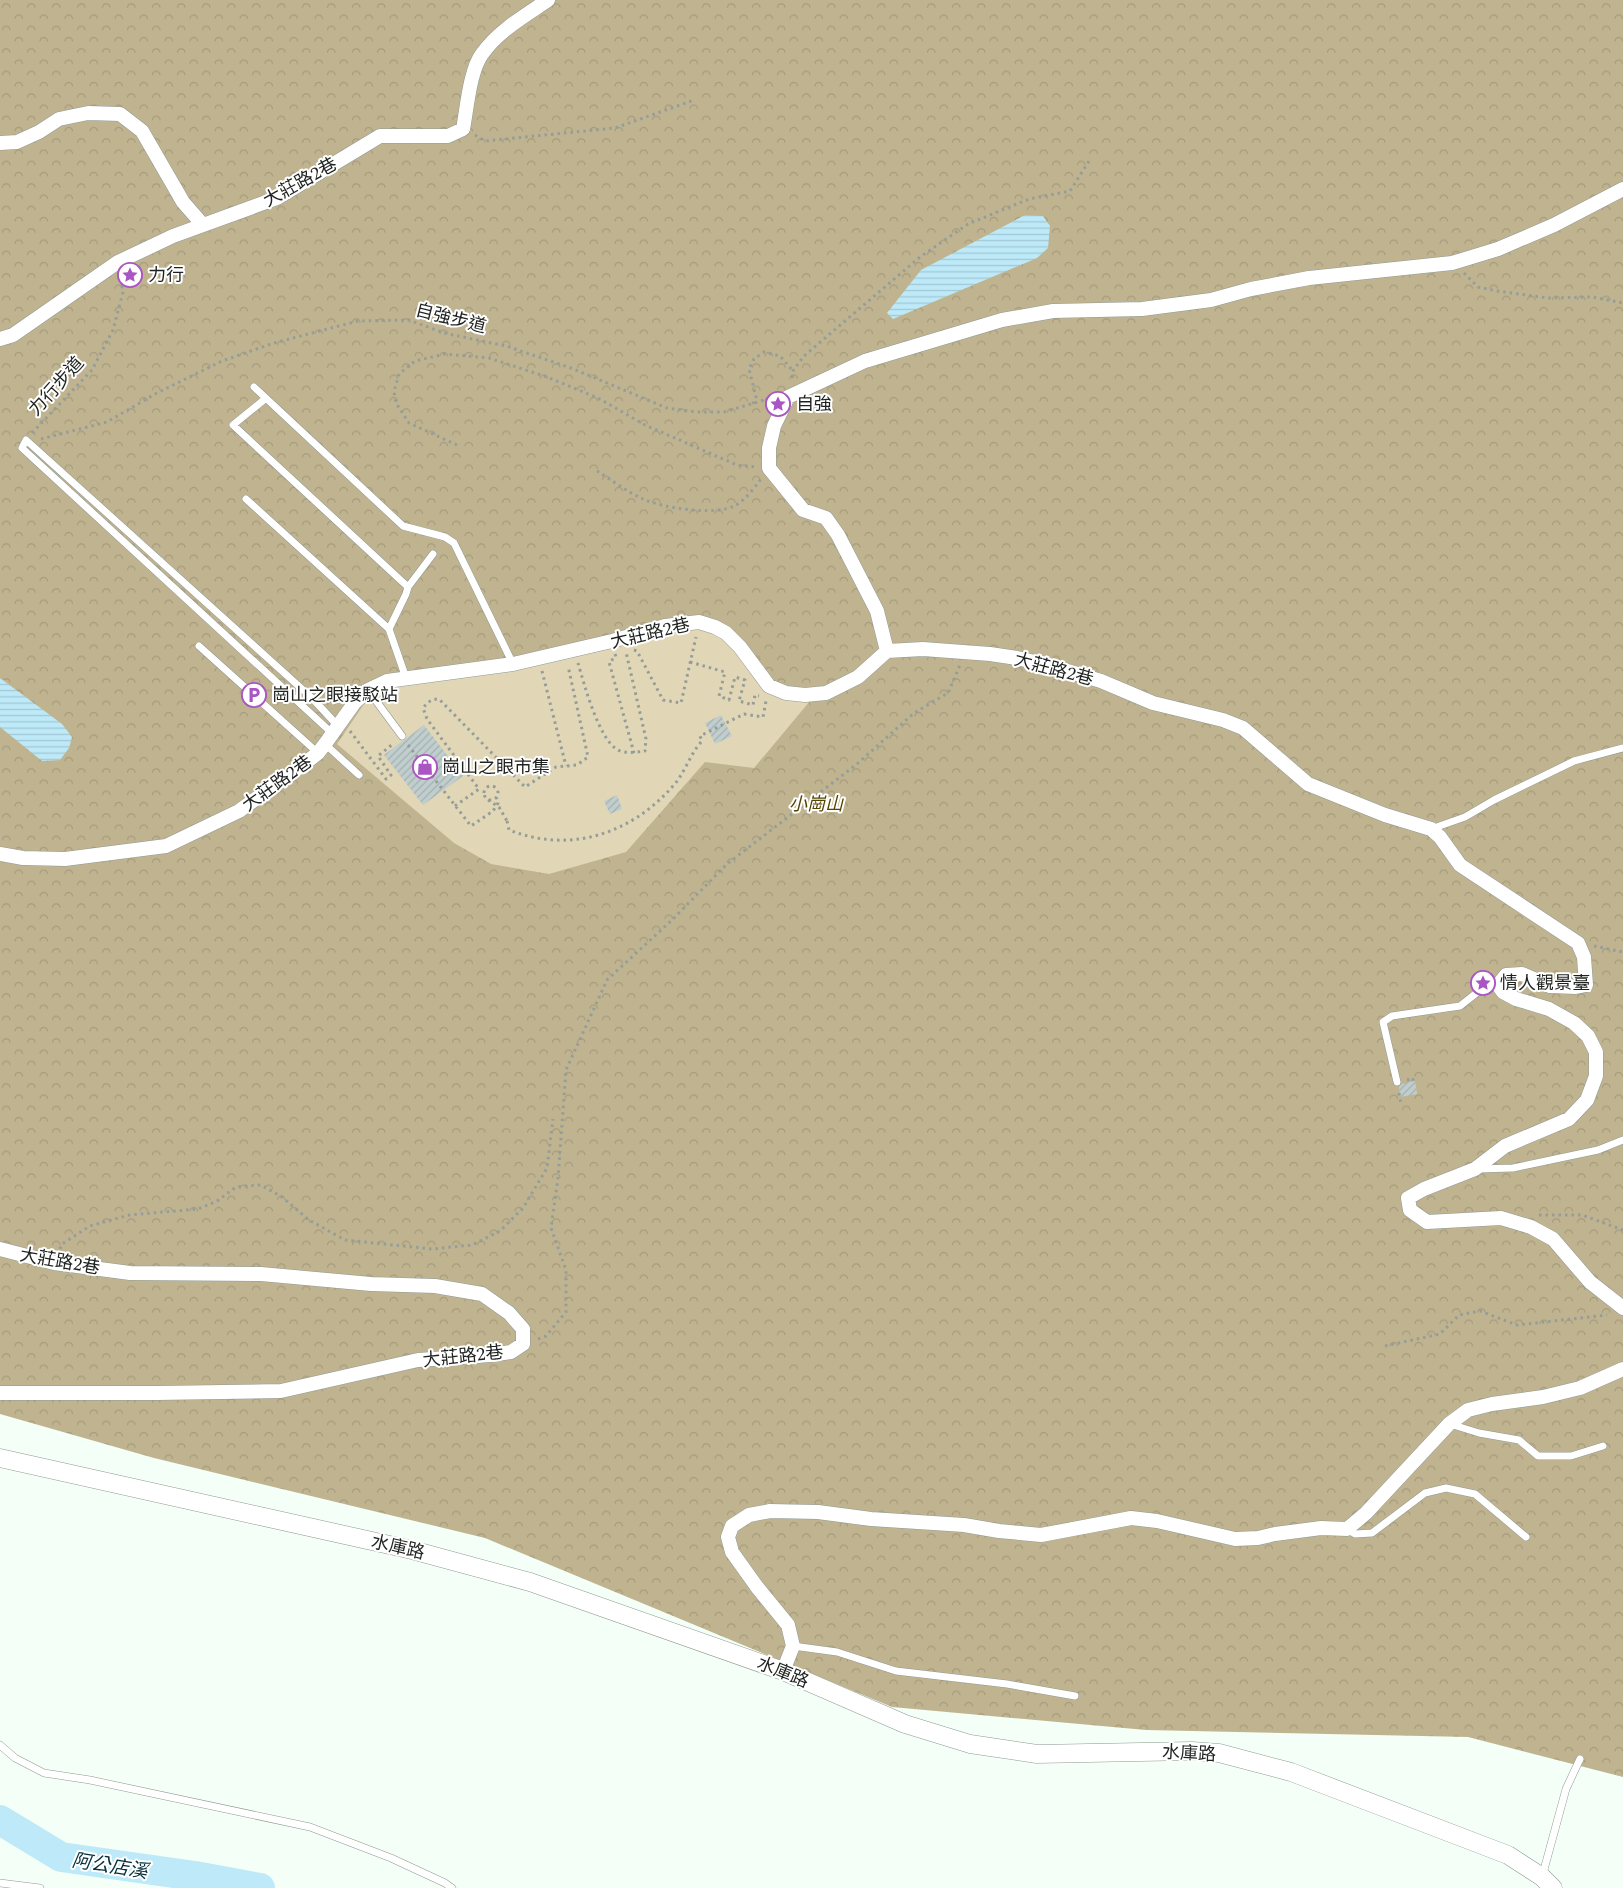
<svg xmlns="http://www.w3.org/2000/svg" width="1623" height="1888" viewBox="0 0 1623 1888" font-family="Spectral,'Noto Sans TC',serif">
<style>
.forest{fill:url(#forest-crowns)}
.park{fill:#e1d6b6}
.water{fill:url(#water-rules)}
.lines{fill:none;stroke-linecap:round;stroke-linejoin:round}
.river{stroke:#bde9f8;stroke-width:30}
.building{fill:url(#building-hatch)}
.service-casing{stroke:#909a93;stroke-width:8}
.minor-casing{stroke:#909a93;stroke-width:15}
.tertiary-casing{stroke:#909a93;stroke-width:19}
.path{stroke:#959d98;stroke-width:3;stroke-dasharray:2.5 4;stroke-linecap:butt}
.service{stroke:#fff;stroke-width:7}
.minor{stroke:#fff;stroke-width:14}
.tertiary{stroke:#fff;stroke-width:18}
.path-bridge{stroke:#959d98;stroke-width:3;stroke-dasharray:2.5 4;stroke-linecap:butt}
.labels{text-anchor:middle;stroke-width:4;stroke-linejoin:round;paint-order:stroke}
.street-label{font-size:18px;fill:#1e221f;stroke:#fff}
.poi-label{font-size:18px;fill:#1e221f;stroke:#fff;text-anchor:start}
.park-label{font-size:18px;font-style:italic;fill:#554300;stroke:#fff}
.water-label{font-size:19px;font-style:italic;fill:#052f3a;stroke:#fff}
</style>
<defs>
<pattern id="forest-crowns" width="20" height="18" patternUnits="userSpaceOnUse" patternTransform="scale(1.25)"><rect width="20" height="18" fill="#c0b490"/><path d="M2 6a3 3 0 1 1 6 0M12 15a3 3 0 1 1 6 0" fill="none" stroke="#a59a7c"/></pattern>
<pattern id="water-rules" width="6" height="5" patternUnits="userSpaceOnUse" patternTransform="scale(1.25)"><rect width="6" height="5" fill="#bde9f8"/><path d="M0 2.5h6" fill="none" stroke="#a2c8d4"/></pattern>
<pattern id="building-hatch" width="6" height="6" patternUnits="userSpaceOnUse" patternTransform="scale(1.25)"><rect width="6" height="6" fill="#c0cecd"/><path d="M-1 1l2-2M0 6l6-6M5 7l2-2" fill="none" stroke="#a5b1b0"/></pattern>
</defs>
<rect width="100%" height="100%" fill="#f4fff7"/>
<path class="forest" d="M0 0H1623V1777L1468 1737 1146 1730 892 1707 485 1538 154 1458 0 1414Z"/>
<path class="park" d="M697 628 718 634 735 649 756 681 773 695 810 701 754 768 705 762 626 852 549 874 491 864 454 843 337 744 366 701 395 687 512 671 679 630Z"/>
<path class="water" d="M1025 215 1043 216 1050 226 1048 248 1037 258 893 319 887 313 921 270Z
M0 678 62 724 72 737 69 748 60 760 42 761 0 727Z"/>
<g class="lines">
<path class="river" d="M0 1820 61 1857 195 1876 260 1888"/>
</g>
<path class="building" d="M721 715 732 736 715 744 705 723Z
M424 725 463 776 423 805 384 755Z
M617 795 622 809 610 814 604 801Z
M1415 1081 1417 1094 1400 1097 1399 1087 1402 1084Z"/>
<g class="lines">
<defs>
<path id="service" d="M254 387 403 526 445 537 454 543 513 664
M265 399 233 425 408 587
M246 499 389 629
M199 646 318 753
M406 678 389 629 406 594 408 587 433 554
M368 690 402 736
M333 734 22 448 26 440 312 698 338 726
M325 744 359 775
M1431 829 1465 817 1494 800 1574 761 1623 748
M1397 1082 1383 1022 1392 1016 1460 1006 1479 991 1498 985
M1478 1169 1513 1168 1598 1150 1623 1140
M1450 1424 1479 1433 1519 1440 1538 1456H1571L1603 1446
M1347 1529 1355 1534 1372 1533 1425 1493 1446 1488 1475 1494 1526 1537
M793 1646 837 1652 896 1671 1007 1684 1075 1696
M0 1745 15 1758 44 1773 90 1780 310 1827 391 1858 445 1883 452 1888
M1542 1877 1566 1789 1580 1759
M0 1883 40 1888"/>
<path id="minor" d="M0 143 17 142 39 132 59 119 88 113 120 114 142 131 183 202 203 225
M0 339 13 335 118 262 173 236 277 198 380 136H448L463 129C467 108 470 70 482 54 498 31 526 15 548 0
M887 651 877 611 838 535 826 518 803 510 769 468V448L774 426 788 397 865 361 1002 320 1053 311 1142 309 1211 300 1251 289 1309 278 1452 263 1498 249 1554 225 1623 189
M0 854 23 858 65 859 166 846 239 811 300 767 318 753 325 744 355 702 368 690 387 681 513 664 612 641 665 626 699 622 715 627 726 633 740 647 769 686 786 693 805 695 826 693 858 677 887 651 923 649 990 654 1017 658 1044 664 1101 681 1153 703 1223 720 1243 728 1308 784 1385 815 1431 829 1440 837 1460 865 1578 943 1584 957 1586 985 1576 987 1550 986 1522 974 1506 975 1498 985 1503 992 1516 999 1549 1009 1574 1023 1588 1036 1596 1052V1076L1587 1100 1569 1119 1505 1146 1475 1169 1424 1189 1408 1198 1410 1210 1427 1222 1501 1218 1531 1227 1553 1239 1590 1282 1623 1308
M0 1249 54 1263 130 1273 261 1274 371 1284 435 1286 482 1294 509 1313 523 1329V1344L511 1352 490 1355 418 1360 281 1391 157 1393H0
M783 1671 793 1646 788 1625 757 1587 732 1552 728 1537 732 1526 749 1515 770 1511 818 1512 871 1519 964 1525 999 1531 1041 1535 1131 1518 1157 1521 1235 1539 1258 1538 1275 1534 1321 1528 1347 1529 1366 1513 1449 1424 1468 1410 1492 1404 1543 1397 1580 1388 1623 1369"/>
<path id="tertiary" d="M0 1458 412 1550 530 1582 783 1671 905 1724 970 1744 1037 1754 1192 1751 1219 1753 1291 1772 1508 1855 1542 1877 1553 1888"/>
</defs>
<use href="#service" class="service-casing"/>
<use href="#minor" class="minor-casing"/>
<use href="#tertiary" class="tertiary-casing"/>
<path class="path" d="M475 135 485 141 615 128 694 100
M1464 273 1478 287 1497 291 1548 298 1592 297 1623 303
M792 378 793 371 804 356 920 257 968 224 1029 199 1070 191 1091 158
M753 404 756 397 749 369 754 359 764 352 780 356 793 371
M32 433 92 370 113 330 123 292 120 277
M41 439 107 422 155 394 222 361 274 343 358 321 409 320 444 333 506 346 571 368 667 408 696 412H724L771 398
M457 445 409 423 396 403 394 392 399 374 415 361 445 354 489 358 547 377 598 398 645 425 737 465 756 467
M597 471C612 480 627 492 643 499 663 508 715 516 734 506 745 501 754 488 761 479
M634 650 637 651 663 700 681 703 696 637
M615 654 616 657 609 662 634 753
M690 662 725 672 719 696 729 700 735 677 745 680 739 701 753 705 755 695 759 696
M578 663C584 684 599 740 618 750 626 754 637 752 645 751L646 739 626 652
M542 671 566 766
M350 731 386 779 391 775 378 756 394 743
M408 745 471 826 493 811 498 803 497 798
M484 793a7 7 0 1 1 14 0a7 7 0 1 1-14 0Z
M455 806 479 789 427 719 423 708C428 702 431 699 439 699L525 787 556 767 577 765 588 757 568 666
M507 821 509 830C570 854 631 834 673 786 685 773 690 754 702 741L700 736 744 714 763 717 766 701
M1594 946 1623 952
M1407 1080 1413 1078V1082
M1399 1093 1401 1104
M1539 1215H1582L1623 1230
M60 1249 62 1244 90 1226 129 1215 198 1209 217 1201 236 1187 261 1185 282 1197 309 1220 345 1240 432 1249 472 1245 500 1231 523 1208 547 1168 553 1119
M538 1339 546 1336 566 1312V1270L551 1228 558 1178 566 1070 607 980 672 920 727 864 857 764 914 713 948 693 960 665
M1385 1346 1440 1334 1459 1315 1480 1311 1517 1325 1607 1315"/>
<use href="#service" class="service"/>
<use href="#minor" class="minor"/>
<use href="#tertiary" class="tertiary"/>
<path class="path-bridge" d="M488 800 499 807 507 821"/>
</g>
<defs>
<symbol id="sight-ring" viewBox="-11 -11 22 22"><circle r="9.5" fill="#fff" stroke="#a955c4" stroke-width="1.5"/><path d="M0-6L1.8-2.2L6-1.7L2.9 1.2L3.7 5.4L0 3.3L-3.7 5.4L-2.9 1.2L-6-1.7L-1.8-2.2Z" fill="#a955c4"/></symbol>
<symbol id="parking-ring" viewBox="-11 -11 22 22"><circle r="9.5" fill="#fff" stroke="#a955c4" stroke-width="1.5"/><path d="M-3.5-5.5H1a3.5 3.5 0 0 1 0 7H-1V5.5H-3.5ZM-1-3.4V-.6H.8a1.4 1.4 0 0 0 0-2.8Z" fill="#a955c4"/></symbol>
<symbol id="shop-ring" viewBox="-11 -11 22 22"><circle r="9.5" fill="#fff" stroke="#a955c4" stroke-width="1.5"/><path d="M-5-2.5h2.3a2.7 3.5 0 0 1 5.4 0H5L5.5 6h-11ZM-1.5-2.5h3a1.5 2.3 0 0 0-3 0Z" fill="#a955c4"/></symbol>
</defs>
<g fill-rule="evenodd">
<use href="#sight-ring" x="116" y="261" width="28" height="28"/>
<use href="#sight-ring" x="764" y="390" width="28" height="28"/>
<use href="#parking-ring" x="240" y="681" width="28" height="28"/>
<use href="#shop-ring" x="411" y="753" width="28" height="28"/>
<use href="#sight-ring" x="1469" y="969" width="28" height="28"/>
</g>
<g class="labels">
<g class="street-label">
<text transform="translate(300 182) rotate(-29)" y="6">大莊路2巷</text>
<text transform="translate(451 318) rotate(14)" y="6">自強步道</text>
<text transform="translate(56 386) rotate(-48)" y="6">力行步道</text>
<text transform="translate(650 633) rotate(-13)" y="6">大莊路2巷</text>
<text transform="translate(1054 669) rotate(15)" y="6">大莊路2巷</text>
<text transform="translate(277 783) rotate(-36)" y="6">大莊路2巷</text>
<text transform="translate(60 1261) rotate(10)" y="6">大莊路2巷</text>
<text transform="translate(463 1356) rotate(-6)" y="6">大莊路2巷</text>
<text transform="translate(398 1547) rotate(13)" y="6">水庫路</text>
<text transform="translate(783 1672) rotate(22)" y="6">水庫路</text>
<text transform="translate(1189 1753) rotate(3)" y="6">水庫路</text>
</g>
<g class="poi-label">
<text x="148" y="281">力行</text>
<text x="796" y="410">自強</text>
<text x="272" y="701">崗山之眼接駁站</text>
<text x="442" y="773">崗山之眼市集</text>
<text x="1500" y="989">情人觀景臺</text>
</g>
<g class="park-label">
<text x="816" y="810">小崗山</text>
</g>
<g class="water-label">
<text transform="translate(110 1865) rotate(9)" y="7">阿公店溪</text>
</g>
</g>
</svg>
